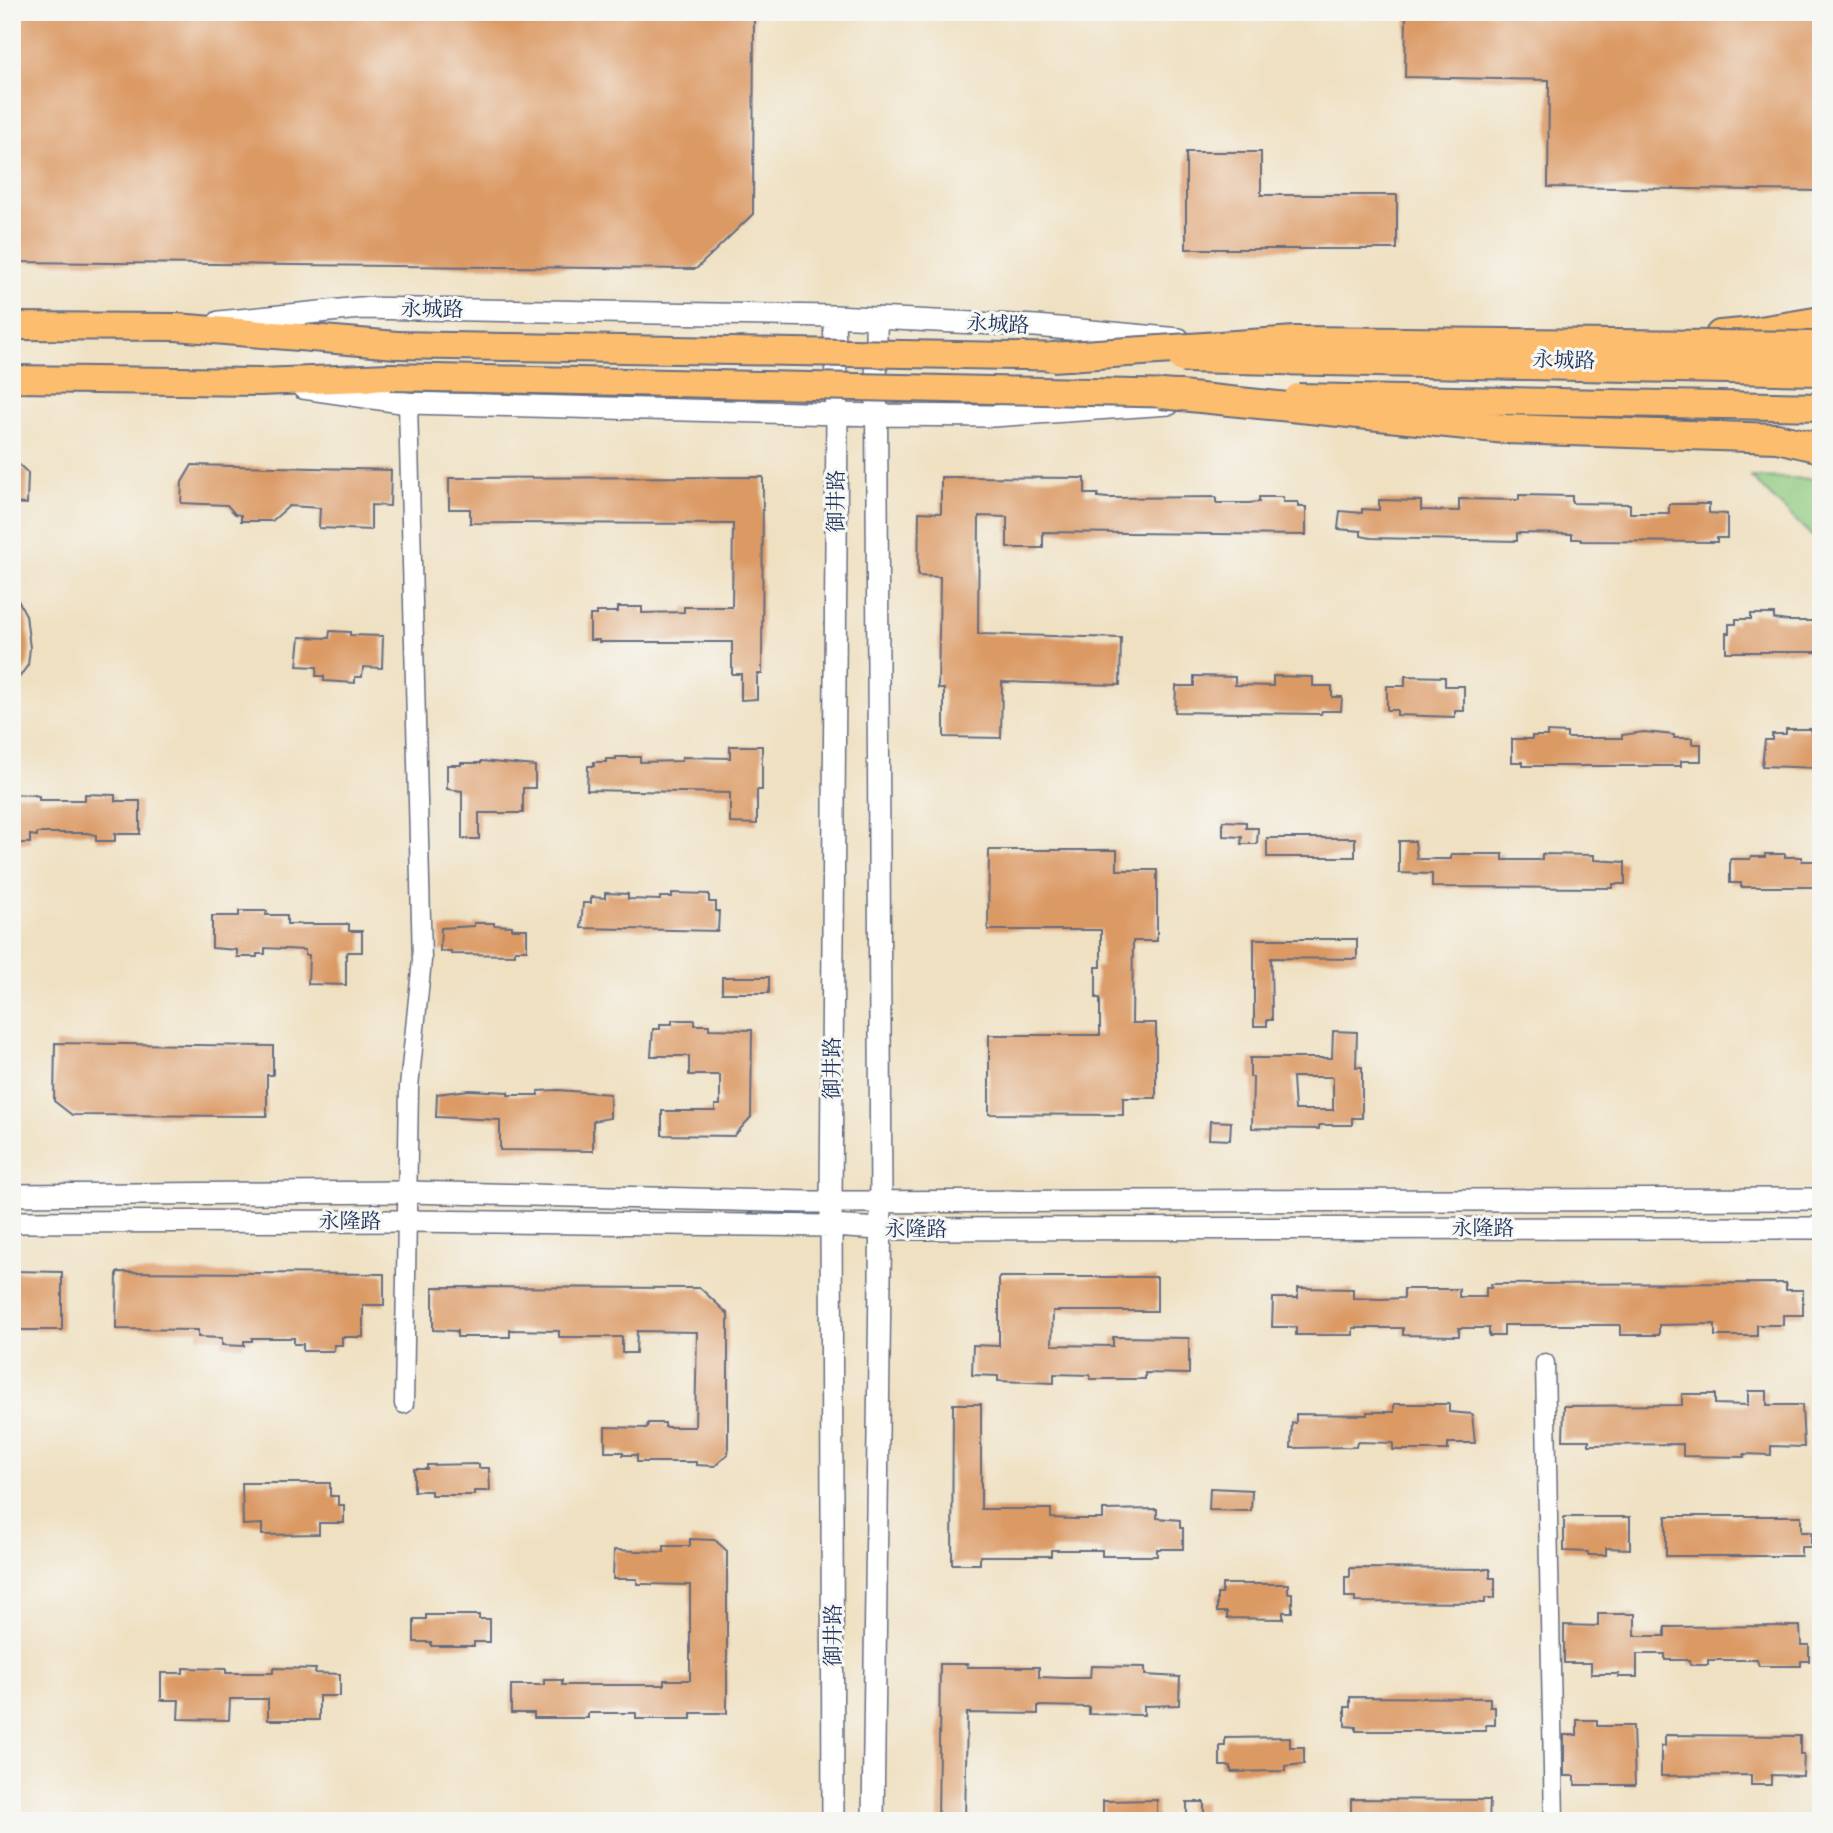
<svg xmlns="http://www.w3.org/2000/svg" width="1833" height="1833" viewBox="0 0 1833 1833" font-family="Vollkorn,'Noto Serif SC',serif">
<style>
.green{fill:#90cb7f;stroke:#567d6e;stroke-width:2}
.building{fill:#db9964;fill-rule:evenodd}
.lines{fill:none;stroke-linecap:round;stroke-linejoin:round}
.minor-casing{stroke:#656d81;stroke-width:21}
.tertiary-casing{stroke:#656d81;stroke-width:24}
.primary-casing{stroke:#656d81;stroke-width:30}
.trunk-casing{stroke:#656d81;stroke-width:32}
.minor{stroke:#fff;stroke-width:18}
.tertiary{stroke:#fff;stroke-width:21}
.primary{stroke:#fcbd6e;stroke-width:26}
.trunk{stroke:#fcbd6e;stroke-width:28}
.primary-bridge-casing{stroke:#656d81;stroke-width:30;stroke-linecap:butt}
.trunk-bridge-casing{stroke:#656d81;stroke-width:32;stroke-linecap:butt}
.primary-bridge{stroke:#fcbd6e;stroke-width:26}
.trunk-bridge{stroke:#fcbd6e;stroke-width:28}
.labels{text-anchor:middle;stroke-width:6;stroke-linejoin:round;paint-order:stroke}
.street-label{font-size:21px;fill:#1b2f5e;stroke:#f6f6f2}
</style>
<rect width="100%" height="100%" fill="#f6f6f2"/>
<filter id="ink" filterUnits="userSpaceOnUse"><feTurbulence type="fractalNoise" baseFrequency=".0143" numOctaves="2"/><feDisplacementMap in="SourceGraphic" scale="14" xChannelSelector="R" yChannelSelector="G"/><feConvolveMatrix kernelMatrix="1 2 1 2 8 2 1 2 1" color-interpolation-filters="sRGB"/></filter>
<filter id="wash" filterUnits="userSpaceOnUse"><feTurbulence type="fractalNoise" baseFrequency=".00686" numOctaves="4" result="noise"/><feDisplacementMap in="SourceGraphic" scale="28" xChannelSelector="R" yChannelSelector="G"/><feGaussianBlur stdDeviation="1.57" result="paint"/><feColorMatrix in="noise" values="0 0 0 0 0 0 0 0 0 0 0 0 0 0 0 0 0 1.4 0 .05"/><feComposite in="paint" operator="in"/></filter>
<g filter="url(#wash)">
<rect width="100%" height="100%" fill="#efe0c1"/>
<path class="green" d="M1751 477 1821 479V545Z"/>
<g id="blocks">
<path class="building" d="M12 12H754L753 214 696 269 12 262Z
M1406 12H1821V191L1548 187 1549 80 1405 77Z
M1186 152H1261V195H1397V249H1186Z
M12 458 28 473 27 504 12 503Z
M192 465 391 470 390 506 371 505V530L319 528 320 508 289 506 272 521H241V515L235 514 227 505 181 503 182 482Z
M763 477 762 674H757V699L741 700V674H732V642H599V640H590V615H596V612H618V607H642V613L684 612V607H732L733 524 470 523V509H449V478Z
M941 477 1085 478V494H1098V497L1108 498 1216 497V503H1248L1259 502V497H1283V502H1298V507H1306V535L1043 532V548H1007V517L979 516 978 634 1121 638 1120 685 1002 682 1001 738 944 737V689H938L940 577 918 576 919 512 941 513Z
M1519 495 1572 496V503L1630 504V513H1669V504H1709V513L1727 514V538H1717V542L1581 541V539H1572V534L1517 533V541L1371 538 1361 536V531L1338 529 1340 511 1362 513V509L1379 510V500L1421 501V510L1459 511V499L1519 500Z
M12 589 26 615 30 648 28 665 12 687Z
M1751 614H1774V619L1787 621H1821V652H1726V633H1729V624H1736V619H1751Z
M330 631 350 632V635L383 636 382 668 363 667 362 677H355V683L324 681V676H316L317 667 297 666 300 637 329 638Z
M1194 676 1235 677V685L1273 686V676L1313 677V686H1332V697H1342L1341 711H1322L1321 714 1175 712 1176 686H1194Z
M1405 676 1445 677V686H1464V711H1455V717L1397 715V710H1387V686H1405Z
M1786 729H1811V735H1821V768L1762 766 1765 740H1772V734H1786Z
M1547 732 1567 733V738H1622V735L1644 732 1674 735V738H1692V744H1701V761H1681V766H1523V762H1512V739H1532V736H1547Z
M730 746H762V790H757V824L730 823V793L587 790 588 766H594V762H606V759H616V757H640V762L682 761V757L730 758Z
M481 761 535 766V788H523V813H479V839H462V791L447 789V765H461V763H481Z
M12 794 34 795 39 796V800H85V794L115 795V801H140V834H115V841H96V835L87 833H37V836L30 835V843H12Z
M1223 821 1246 822V828H1258L1257 844H1241L1242 837 1223 836Z
M1267 838H1355V857H1267Z
M1399 841H1415L1417 859H1451V854H1503V860H1542V854L1594 855V860L1625 862V884H1613V888L1432 887V874L1399 873Z
M989 850H1117V870H1157V941H1133L1132 1023H1156V1098H1123V1115L989 1114V1035H1100V998H1096V967H1101V930H988Z
M1765 854H1785V857H1802V861H1821V887H1741V883H1730V859H1750L1751 857H1765Z
M605 893 628 894V899L660 900V897H672V893L709 894V902H716V911H719L718 931 581 928 583 903H591V897L605 898Z
M239 911H267L266 915H287V924H349V931H362V952H348L346 955V985L308 984 309 955H305V950L265 948V954H257V957H237V950L212 948V916H239Z
M474 923H494V925L512 926V929H527V950H515V955L451 954V951H440L441 928 474 926Z
M1254 939H1357V959L1271 958 1272 1020H1267V1026H1254Z
M722 977H769V993H722Z
M672 1020H695V1025H709V1029L752 1030 751 1117 734 1136 662 1135V1111H715V1105H720V1075H689V1056H651L653 1029H660V1024H672Z
M1333 1031 1357 1032 1356 1067H1362V1118H1352V1125H1319V1129L1252 1128 1253 1077H1250V1058H1332ZM1293 1077H1333V1110H1295Z
M55 1043 273 1046V1075H267V1116L72 1115 54 1101Z
M469 1090 508 1092V1095H538V1091L558 1090 610 1094V1118L593 1121V1151L500 1150V1120L436 1117 437 1094Z
M1210 1121 1231 1122 1230 1140 1209 1139Z
M12 1271 62 1272V1330H12Z
M117 1272 384 1274V1305H363V1337H342V1345H334V1351H303V1344H294V1338H252V1341H244V1346L222 1345V1338L198 1337V1330L116 1329Z
M999 1277H1157V1311H1053L1052 1345 1113 1346V1337L1189 1338V1374L1145 1373V1379H1090V1375L1054 1374V1383L998 1381V1376L972 1375 973 1345 999 1346Z
M1786 1283V1290H1803V1315H1783V1325H1757V1336H1715V1324L1659 1325V1335H1620V1325H1504V1336H1489V1328H1459V1336L1403 1335V1328H1353V1335H1296V1327H1272L1273 1298H1298V1288L1353 1289V1298L1380 1299 1404 1298V1289H1459V1297H1486V1288H1491V1284Z
M433 1287 700 1288 728 1314V1454L715 1466 696 1465V1462H637V1455H623V1452H605V1427L647 1428 648 1423H665V1427H695L697 1332 637 1331 636 1353H622V1337H559V1331L510 1330V1337H457V1331L433 1330Z
M1748 1391H1767V1405H1802L1804 1447 1771 1446V1455L1744 1454V1457L1683 1456V1444L1589 1445V1440H1563L1564 1406 1682 1405V1394H1715V1404L1748 1405Z
M953 1404H981V1509H1051V1518L1074 1519H1103V1510L1157 1509V1518L1180 1520V1528H1183V1549H1157V1556H1102V1550H1051V1556H980V1564H952Z
M1394 1404H1449V1412L1472 1414 1475 1443H1448V1450H1393V1443L1357 1442 1356 1447 1291 1448 1292 1423H1296V1414L1367 1415V1412H1394Z
M479 1464V1468H489L490 1491H474V1495H431V1491H414V1469H427V1465Z
M242 1483H330V1496H338V1505H344V1523H319V1534L262 1535V1524L243 1525Z
M1210 1488 1252 1490 1251 1511 1209 1510Z
M1666 1516H1801V1532H1811V1547H1801V1556H1666Z
M1564 1517H1630V1549L1606 1548V1555H1588V1552L1564 1551Z
M690 1539 715 1540 727 1551V1713H691V1719H636V1713H588V1718H534V1713H511V1685H544V1680H562V1685H664V1680H690V1585L643 1584H637V1579H613L614 1550 664 1552V1546H690Z
M1350 1568 1490 1569V1578H1495V1598H1485V1603L1355 1602V1597H1345V1577H1350Z
M1222 1584H1288V1593H1292V1612H1283V1619L1227 1618V1612H1217V1594H1222Z
M1598 1614H1635V1636H1665V1627L1800 1626 1801 1645H1809V1661H1801V1666H1759L1757 1660H1708V1665H1690L1689 1660H1665V1654H1637V1677H1618L1619 1674H1591V1663H1564V1625L1598 1626Z
M426 1615H479V1619H490V1642H474V1646H431V1642H414V1619H426Z
M940 1664H968L967 1667H1039V1677L1066 1678H1090L1091 1666 1145 1667V1675L1180 1677 1179 1705 1144 1706V1715L1089 1714V1707L1038 1706V1714L967 1713 965 1821H938Z
M183 1668 226 1669V1673H273V1668L316 1669 315 1673 340 1674V1696H319V1720H268V1699H230L229 1720 178 1719 179 1700H161V1673H183Z
M1350 1697 1490 1698V1707H1495V1725H1486V1731H1356V1727L1345 1726V1707H1350Z
M1577 1720H1597V1726H1633L1635 1785H1575V1776H1564V1735H1577Z
M1665 1735 1800 1736V1754H1804L1803 1776 1771 1775V1785H1751V1775L1661 1776V1746H1665Z
M1290 1737V1747H1304V1764L1285 1766V1771L1231 1772V1766H1220V1746H1225V1738Z
M1351 1799 1490 1800 1489 1821H1351Z
M1157 1800V1821H1103V1801Z
M1187 1802H1204V1821H1187Z"/>
</g>
</g>
<g filter="url(#ink)">
<use href="#blocks" fill-opacity="0" stroke="#656d81" stroke-width="2"/>
<g class="lines">
<defs>
<path id="minor" d="M1545 1363 1554 1821
M404 1404 409 1087 422 960 408 403"/>
<path id="tertiary" d="M219 322 360 308 834 316 1036 326 1179 339
M303 388 408 403 877 415 993 416 1169 404
M12 1195 407 1192 809 1202 1821 1199
M12 1222 407 1221 831 1226 880 1229 1821 1228
M833 1821 831 1202 837 414 834 316
M873 1821 881 1202 876 318"/>
<path id="primary" d="M12 326 176 327 397 345
M12 379 259 382 390 377"/>
<path id="trunk" d="M1720 335 1754 332 1821 321"/>
</defs>
<use href="#minor" class="minor-casing"/>
<use href="#tertiary" class="tertiary-casing"/>
<use href="#primary" class="primary-casing"/>
<use href="#trunk" class="trunk-casing"/>
<use href="#minor" class="minor"/>
<use href="#tertiary" class="tertiary"/>
<use href="#primary" class="primary"/>
<use href="#trunk" class="trunk"/>
<defs>
<path id="primary-bridge" d="M397 345 1074 357
M1182 359 1821 372
M390 377 1182 394
M1298 397 1821 407"/>
<path id="trunk-bridge" d="M1052 357 1295 341 1821 346
M1161 394 1506 429 1777 438 1821 448"/>
</defs>
<use href="#primary-bridge" class="primary-bridge-casing"/>
<use href="#trunk-bridge" class="trunk-bridge-casing"/>
<use href="#primary-bridge" class="primary-bridge"/>
<use href="#trunk-bridge" class="trunk-bridge"/>
</g>
</g>
<g class="labels">
<g class="street-label">
<text transform="translate(432 309) rotate(1)" y="7">永城路</text>
<text transform="translate(998 324) rotate(3)" y="7">永城路</text>
<text transform="translate(1564 360) rotate(2)" y="7">永城路</text>
<text transform="translate(836 501) rotate(-90)" y="7">御井路</text>
<text transform="translate(832 1068) rotate(-90)" y="7">御井路</text>
<text x="350" y="1228">永隆路</text>
<text x="1483" y="1235">永隆路</text>
<text x="916" y="1236">永隆路</text>
<text transform="translate(833 1635) rotate(-90)" y="7">御井路</text>
</g>
</g>
<rect width="1833" height="1833" fill="none" stroke="#f6f6f2" stroke-width="42"/>
</svg>
